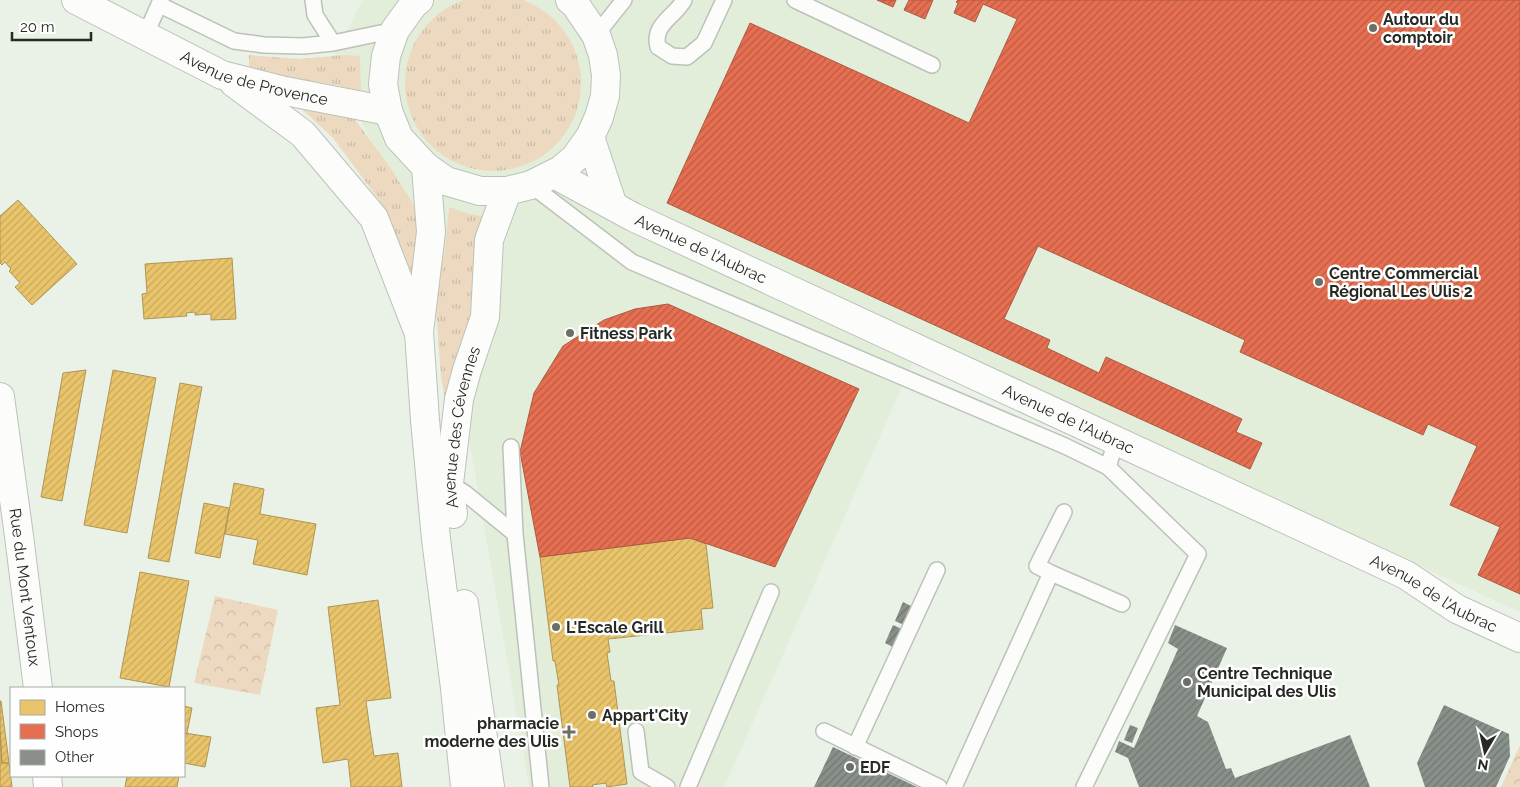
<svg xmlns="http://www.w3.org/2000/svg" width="1520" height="787" viewBox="0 0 1520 787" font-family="Raleway,sans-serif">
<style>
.built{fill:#e2eeda}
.grass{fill:url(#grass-tufts)}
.park{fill:url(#park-crowns)}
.homes{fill:url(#homes-hatch);stroke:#ae9655}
.shops{fill:url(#shops-hatch);stroke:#ad5a43}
.building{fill:url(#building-hatch)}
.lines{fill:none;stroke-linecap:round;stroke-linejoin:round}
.lane-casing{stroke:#bcc2b9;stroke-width:18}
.street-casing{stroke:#bcc2b9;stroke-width:30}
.secondary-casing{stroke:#bcc2b9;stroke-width:30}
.lane{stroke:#fcfdfb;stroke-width:15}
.street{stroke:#fcfdfb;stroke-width:28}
.secondary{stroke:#fcfdfb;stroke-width:28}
.poi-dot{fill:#6b7067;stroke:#fefefe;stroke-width:2}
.labels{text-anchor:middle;stroke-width:5;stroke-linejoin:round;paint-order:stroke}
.poi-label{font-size:16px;font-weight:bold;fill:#262a23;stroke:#fefefe;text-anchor:start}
.street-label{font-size:16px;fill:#262a23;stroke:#fefefe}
</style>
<defs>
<pattern id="grass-tufts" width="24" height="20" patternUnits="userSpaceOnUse" patternTransform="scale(1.25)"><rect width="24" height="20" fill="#edd9c0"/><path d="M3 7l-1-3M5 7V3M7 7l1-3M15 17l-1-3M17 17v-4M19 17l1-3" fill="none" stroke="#cbbaa5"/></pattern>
<pattern id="park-crowns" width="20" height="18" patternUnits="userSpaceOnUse" patternTransform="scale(1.25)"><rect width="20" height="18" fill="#edd9c0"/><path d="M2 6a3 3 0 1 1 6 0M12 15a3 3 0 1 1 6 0" fill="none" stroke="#cbbaa5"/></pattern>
<pattern id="homes-hatch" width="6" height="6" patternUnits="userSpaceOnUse" patternTransform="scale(1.25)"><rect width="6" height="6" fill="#e9c46a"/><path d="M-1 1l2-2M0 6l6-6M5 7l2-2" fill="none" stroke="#c8a95c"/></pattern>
<pattern id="shops-hatch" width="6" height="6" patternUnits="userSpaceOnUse" patternTransform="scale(1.25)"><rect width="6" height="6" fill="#e76f51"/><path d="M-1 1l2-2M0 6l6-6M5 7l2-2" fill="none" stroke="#bb5b43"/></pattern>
<pattern id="building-hatch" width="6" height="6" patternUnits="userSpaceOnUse" patternTransform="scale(1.25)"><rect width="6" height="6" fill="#899089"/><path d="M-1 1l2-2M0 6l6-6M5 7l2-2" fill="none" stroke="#707670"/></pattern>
</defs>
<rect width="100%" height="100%" fill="#eaf1e6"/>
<path class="built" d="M363 0H1520V612L924 337 724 787H529L441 275 330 62Z"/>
<path class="grass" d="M405 83a88 88 0 1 1 176 0a88 88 0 1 1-176 0Z
M249 55 299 59 345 55 360 56 361 92 336 85 283 77 249 67Z
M293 101 353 117 390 167 423 220 413 277 379 200 333 138Z
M449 207 469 214 487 217 478 238 474 257 475 303 440 475 444 394 441 377 436 310 438 280 445 250Z"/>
<path class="park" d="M215 596 278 610 260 695 194 683Z
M1520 745V787H1501Z"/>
<path class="homes" d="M18 200 77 264 32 305 15 287 20 283 9 271 11 269 5 262 2 265 0 263V216Z
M232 258 236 319 211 320V314L195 315V312L186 313 187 316 144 319 142 294 147 293 145 264Z
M86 370 62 501 41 497 63 373Z
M113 370 156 378 127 533 84 525Z
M180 383 202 387 169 562 148 558Z
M234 483 264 489 260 514 316 524 307 575 253 564 258 540 225 534Z
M204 503 229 508 220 558 195 553Z
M690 538 706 544 713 608 701 609 703 629 608 639 610 652 607 653 611 681H614L627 784 607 787 606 783 592 785 593 787H570L557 685H559L555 661H553L540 557Z
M140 572 189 581 169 687 120 678Z
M378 600 391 698 366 701 370 730 374 756 398 753 402 787H351L348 759 323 763 316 708 340 705 328 607Z
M0 701H1L9 763H2L0 731Z
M184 706 192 708 187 733H184Z
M0 731 2 763H9L12 787H0Z
M184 733 211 737 205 767 184 763Z
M127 776H179L177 787H125Z"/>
<path class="shops" d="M877 0H896L893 7Z
M909 0H933L925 19 904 10Z
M958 0H1520V594L1478 575 1500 527 1450 505 1477 446 1428 424 1423 435 1240 352 1245 340 1038 246 1004 319 1050 340 1047 348 1099 373 1106 357 1242 419 1236 432 1262 443 1250 469 667 203 750 23 969 123 1017 19 983 4 975 22 954 13 958 3 956 2Z
M668 304 859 389 775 567 690 538 540 557 520 452 534 393 563 346 604 320 635 309Z"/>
<path class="building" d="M903 602 913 607 904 625 895 621Z
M893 625 902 629 893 647 885 643Z
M1175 625 1227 648 1197 716 1208 722 1226 769 1231 768 1235 778 1350 735 1370 787H1139L1128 758 1115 752 1119 741 1134 748 1178 649 1168 643Z
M1444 705 1509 734 1510 756 1496 787H1425L1417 763Z
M1130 725 1138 728 1132 743 1124 740Z
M833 747 917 787H814Z"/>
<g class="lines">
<defs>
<path id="lane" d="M313 0 315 15 333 43
M684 0C675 17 652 24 658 47L672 56 687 57 704 43 724 0
M795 0 932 65
M160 5 234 41 264 45 303 46 333 43 395 30
M596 35 624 0
M145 36 161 0
M531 185 632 262 1065 446 1108 467
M511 447 515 534
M449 483 465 493 515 534 541 787
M1051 573 1122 604
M636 731 641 772 667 787
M824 731 939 787
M855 747 937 570
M688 787 771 592
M954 787 1051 573 1037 566 1064 512
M1084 787 1198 554 1108 467 1116 441"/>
<g id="street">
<path d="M590 137 613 206"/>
<path id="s1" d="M554 174 633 217 1406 575 1457 609 1520 638"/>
<path id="s2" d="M0 397 19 536 38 688"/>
<path d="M47 776 48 787"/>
</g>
<g id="secondary">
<path id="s3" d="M76 0 222 75 285 91 388 111"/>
<path d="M419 0 413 5 395 30 386 56 383 84 388 111 399 138 426 167 446 181 480 191H507L531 185 561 170 575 158 590 137 599 117 605 96 606 75 603 55 596 35 575 4 570 0"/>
<path d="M234 83 303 134 374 218 418 331"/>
<path d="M426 167 431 232 419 332 425 420 436 539 455 688 465 787"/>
<path id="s4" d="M453 514 449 483 459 399 467 370 485 317 489 240 507 191"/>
<path d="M464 604 490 787"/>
</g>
</defs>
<use href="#lane" class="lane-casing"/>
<use href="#street" class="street-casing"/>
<use href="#secondary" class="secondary-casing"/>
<use href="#lane" class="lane"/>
<use href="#street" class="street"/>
<use href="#secondary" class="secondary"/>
</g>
<g class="poi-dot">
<circle cx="1373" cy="28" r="5"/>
<circle cx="1319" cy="282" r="5"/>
<circle cx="570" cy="333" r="5"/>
<circle cx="556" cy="627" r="5"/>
<circle cx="1187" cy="682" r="5"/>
<circle cx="592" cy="715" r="5"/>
<path d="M566.5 724.5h5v5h5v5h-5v5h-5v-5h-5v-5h5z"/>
<circle cx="850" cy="767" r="5"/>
</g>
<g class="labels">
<g class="poi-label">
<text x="1383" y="25">Autour du<tspan x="1383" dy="18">comptoir</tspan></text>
<text x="1329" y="279">Centre Commercial<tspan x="1329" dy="18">Régional Les Ulis 2</tspan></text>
<text x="580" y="339">Fitness Park</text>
<text x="566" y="633">L'Escale Grill</text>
<text x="1197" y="679">Centre Technique<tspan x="1197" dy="18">Municipal des Ulis</tspan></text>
<text x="602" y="721">Appart'City</text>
<text x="559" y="729" text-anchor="end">pharmacie<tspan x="559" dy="18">moderne des Ulis</tspan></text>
<text x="860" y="773">EDF</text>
</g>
<g class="street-label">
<text dy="6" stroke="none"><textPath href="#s3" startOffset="196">Avenue de Provence</textPath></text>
<text dy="6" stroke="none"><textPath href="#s1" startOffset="165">Avenue de l'Aubrac</textPath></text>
<text dy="6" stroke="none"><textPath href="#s1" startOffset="570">Avenue de l'Aubrac</textPath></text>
<text dy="6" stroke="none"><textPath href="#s4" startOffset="88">Avenue des Cévennes</textPath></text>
<text dy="6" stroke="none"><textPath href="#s2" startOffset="192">Rue du Mont Ventoux</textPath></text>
<text dy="6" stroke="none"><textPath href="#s1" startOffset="975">Avenue de l'Aubrac</textPath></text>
</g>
</g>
<rect x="10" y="687" width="175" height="90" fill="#fefefe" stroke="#a8a9a6"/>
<rect x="20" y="700" width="25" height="15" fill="#e9c46a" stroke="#a8a9a6"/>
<text x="55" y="712" font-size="15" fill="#262a23">Homes</text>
<rect x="20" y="724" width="25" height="15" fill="#e76f51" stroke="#a8a9a6"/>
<text x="55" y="737" font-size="15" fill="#262a23">Shops</text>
<rect x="20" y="750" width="25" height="15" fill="#899089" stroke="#a8a9a6"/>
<text x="55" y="762" font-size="15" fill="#262a23">Other</text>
<g transform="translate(1485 752) rotate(189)" stroke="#fefefe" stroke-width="4" paint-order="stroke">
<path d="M0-4L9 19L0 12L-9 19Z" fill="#262a23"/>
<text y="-8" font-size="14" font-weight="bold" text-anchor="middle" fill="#262a23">N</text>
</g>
<path d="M12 32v8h79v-8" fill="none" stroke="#262a23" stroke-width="2.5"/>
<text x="20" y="32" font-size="15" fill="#262a23" stroke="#fefefe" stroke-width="4" paint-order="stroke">20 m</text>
</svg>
